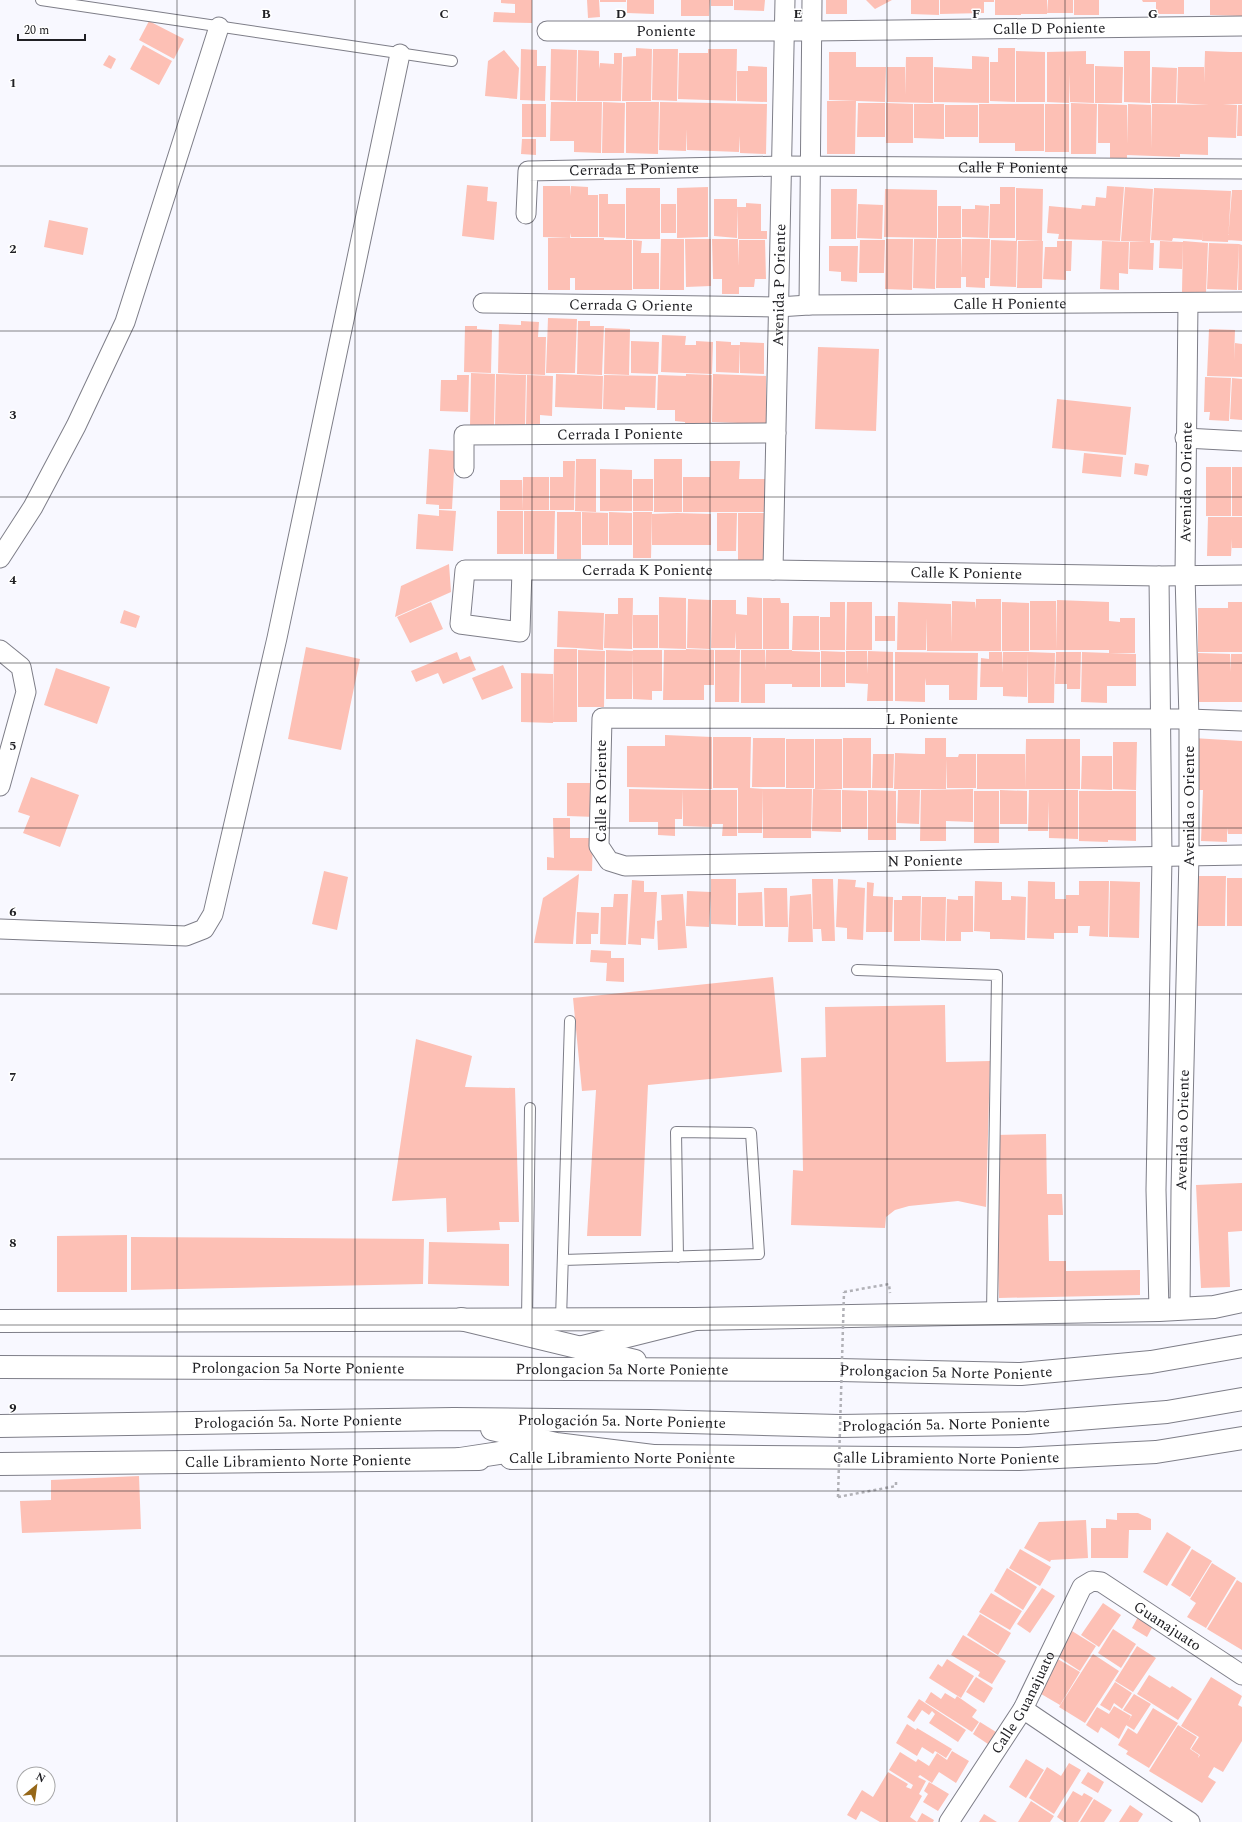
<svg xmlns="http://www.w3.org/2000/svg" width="1242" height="1822" viewBox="0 0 1242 1822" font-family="Spectral,serif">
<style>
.building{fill:#fdc0b5}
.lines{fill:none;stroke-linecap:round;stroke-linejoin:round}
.lane-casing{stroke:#7e7e88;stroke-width:12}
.street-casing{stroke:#7e7e88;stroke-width:21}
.secondary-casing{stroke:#7e7e88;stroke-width:24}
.primary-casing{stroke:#7e7e88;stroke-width:24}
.path{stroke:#b1b1b7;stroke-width:2.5;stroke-dasharray:3 3;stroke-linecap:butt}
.lane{stroke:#fff;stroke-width:10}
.street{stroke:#fff;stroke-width:19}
.secondary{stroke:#fff;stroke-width:22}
.primary{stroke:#fff;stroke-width:22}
.path-bridge{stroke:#b1b1b7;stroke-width:2.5;stroke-dasharray:3 3;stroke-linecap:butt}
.grid{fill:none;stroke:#202024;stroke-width:1;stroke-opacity:0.55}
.labels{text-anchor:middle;stroke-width:3;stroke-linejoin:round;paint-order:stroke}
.street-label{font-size:15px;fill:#202024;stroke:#fff}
.grid-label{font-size:13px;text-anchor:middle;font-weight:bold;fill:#202024;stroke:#fff;stroke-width:3;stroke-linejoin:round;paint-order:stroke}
</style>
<rect width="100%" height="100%" fill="#f8f8ff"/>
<path class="building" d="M501 0H532V23L493 22 494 12 515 13V4L501 3Z
M587 0H599L600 17 588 18Z
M600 0H626V2H600Z
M627 0H654V14L627 13Z
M681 0H710L709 16H681Z
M711 0H733V6H711Z
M734 0H765L764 11 734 10Z
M826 0H847V14H826Z
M866 0H892L875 9Z
M911 0H939V15L911 14Z
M940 0H994V2H984V13L940 14Z
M995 0H1021V15H995Z
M1021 0H1047V14H1021Z
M1048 0H1073V13H1047Z
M1074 0H1099V15H1074Z
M1142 0H1184V14H1156V2H1143Z
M1210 0H1242V16L1210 15Z
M149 21 184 39 174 59 139 40Z
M143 45 172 61 159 85 130 69Z
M636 48 652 49 651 101H622L623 57 636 56Z
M998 48H1015V102L990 101V62H998Z
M521 49 537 50V66H546L545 101 520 100Z
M551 49 577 50 576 101 550 100Z
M653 49H678L677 101 652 100Z
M708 49H737L736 101 678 99 679 53H708Z
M504 50 519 68 517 99 485 96 488 61Z
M578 50 599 51V69L600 63 614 64V53H622L621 101H577Z
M1016 51 1045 52V102H1016Z
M1086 51V64H1094V103L1070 102 1069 74V103L1047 102V52Z
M1124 51H1150V103L1124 102Z
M1205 51 1231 52 1230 78 1231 52H1242V104H1223L1237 105 1236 138 1208 137V155L1180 154V157L1127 155V158H1110V143H1098V104L1127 105V144L1128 104 1151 105V149L1152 104 1209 105 1177 103 1178 67H1204V83Z
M829 52H856V67H886L885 102 829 100Z
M109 55 116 59 111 69 103 65Z
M972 56 989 57V103L934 102V67L972 69Z
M906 57H933V103L887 102V67H905V95Z
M748 66 767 67V102L737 101V71H748Z
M1095 66 1123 67 1122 103H1095Z
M1152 67 1177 68 1176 103H1151Z
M827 101H856L855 154H827Z
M551 102H602L601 153 574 152V141H550Z
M603 102 625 103 624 153H602Z
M626 102H659L658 154 626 153Z
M660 102 713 103V116V103L767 104 766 154 740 153V136L739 152 687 150V129L686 151 659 150Z
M858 103H885V137H857Z
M886 103 913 104V143H886Z
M1071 103 1097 104 1096 154H1071Z
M522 104H546V137H522Z
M914 104H944V139L914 138Z
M979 104H1044V151H1015V143H979Z
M1045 104H1069V152H1045Z
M945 105H978V137H945Z
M1238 105H1242V136H1237Z
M522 139H536V155L521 154Z
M467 185 488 187 487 201 497 202 494 240 462 236Z
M543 186H570V196L571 186 588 187V195H598V237H571V233L570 238 543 237Z
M1107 186 1124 187 1120 241 1058 239 1059 234 1047 233 1049 206 1081 209 1082 205 1095 206 1096 197 1106 198Z
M708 187V237L677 238V188Z
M1000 187H1015V238H989L990 204H1000Z
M1125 187 1153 189 1150 243H1154L1153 270 1129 269 1130 242H1147L1121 241Z
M626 188H660V239H626Z
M1016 188 1043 189 1042 241 1017 240 1016 287 990 286 991 240 1016 241Z
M1154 188 1231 191 1228 242 1202 241 1203 229 1202 240 1173 238 1172 241 1151 240Z
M831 189H857L856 239H831Z
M885 189 937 190V238L884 237Z
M1232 190H1242V241L1228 240Z
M599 194H608V204H625V238L599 237Z
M714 199H737V238L714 236Z
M746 203 761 204V231H767V239H738L737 207H746Z
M661 204H676V233H661Z
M858 204 883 205 882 239 857 238Z
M975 205 989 206 988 238 962 237V209H975Z
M938 206H961V238H938Z
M49 220 88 228 83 255 44 247Z
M548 238H604V240H632V290H575V278H570V290H548Z
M661 239H684V290H660Z
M685 239H711V286L686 287Z
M712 239H738L739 266V240H765L766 279H755L754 287H739V294H722V279H713Z
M886 239H913L912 290 885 289Z
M914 239H936L935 289 913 288Z
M937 239H961V288H936Z
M962 239H990L989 278H985V288L966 287V277H961Z
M633 240 642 241 641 253H659V289H633Z
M860 240H885L884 273H859Z
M1018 241H1043L1042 288H1017Z
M1057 241H1072L1071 271H1066V280L1043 279 1045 247H1057Z
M1102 241 1129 242 1128 274 1119 273V290L1100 289Z
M1160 241 1183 242 1182 269 1159 268Z
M1183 241 1208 243 1206 293 1182 292Z
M1209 243 1239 244 1237 290 1207 289Z
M1239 244 1242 245V290H1238Z
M829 246H858L857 282 841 281V272L829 271Z
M548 318 577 319 575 373H546Z
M521 321 539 322 538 337H546L545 375 498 373 499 324 521 325V329Z
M578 321H590V326H604L602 375 577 374Z
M465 326H477V329L492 330 491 373 464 372Z
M605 328 630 329 629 375 604 374Z
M1209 329 1235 330 1234 360 1235 343 1242 344V377L1207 376Z
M662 335 686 336 685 345H696V341L713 342 712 374 685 373 686 348 685 373 661 372Z
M631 341 659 342 658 374 631 373Z
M716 341 731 342V345H740L739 373 716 372Z
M740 342 764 343V374L740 373Z
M818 347 879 349 876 431 815 429Z
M471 373 495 374 494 427 470 426Z
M496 374 526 375 525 426 495 425Z
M556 374 603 376 602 409 555 407Z
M686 374 712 375 711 427 685 426V422L675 421V410H657L658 375 686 376 685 405Z
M713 374 766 376V427H738V423L712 422Z
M457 375H469L468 412 440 411 441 380H457Z
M527 375 553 376 552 416 540 415V426L526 425Z
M604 375 656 376 655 408 625 407V410L603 409Z
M1205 377 1231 378 1229 421 1209 420 1210 412H1204Z
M1232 378 1242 379V420L1230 419Z
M1057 399 1131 407 1126 455 1052 448Z
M429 449 455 451 452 509H439V505L426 504Z
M1084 453 1123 457 1121 477 1082 473Z
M576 459H596V512L575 511Z
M654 459H682V512H654Z
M563 461H575L574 510H550V477H563Z
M710 461H740L739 479H767V512H683V477H710Z
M1135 463 1149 465 1147 476 1134 474Z
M1206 467H1231V516H1206Z
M1232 467H1242V516H1232Z
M600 469 632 470V511H600Z
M523 477H549V510H522Z
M633 479H653V511H633Z
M500 480H522V510H500Z
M439 510 456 511 453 551 416 549 418 514 439 516Z
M497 511H523V554H497Z
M524 511H555L554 554H524Z
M557 512H581V559H557Z
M582 512 608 513V545H582Z
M609 512 632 513V545H609Z
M633 512H652L651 558H633Z
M677 513 711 514V545H676V524V545H652V514Z
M717 513H737L736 551H717Z
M738 513H769V565L738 564Z
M1208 517H1242V548H1232V539L1231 556H1207Z
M449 564 451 592 395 617 401 586Z
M659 597 686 598V649L659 648Z
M747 597 762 598V649H736V631L735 648H711L712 600H736V614L747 615Z
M618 598H633L632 649 604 648 605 614H618Z
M763 598H780L781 603H789V649H763Z
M688 599 711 600 710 649 687 648Z
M976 599H1001V651H927V618L926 650H897L898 602 951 604 952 643V601L975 602 976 609Z
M1057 600 1109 602V621L1120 622V618H1135V653H1109V650H1056Z
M1030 601H1056V650H1030Z
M431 602 443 629 410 643 397 617Z
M830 602H845V650H820V617H830Z
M847 602H872V650H846Z
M1002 602 1029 603V651H1002Z
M1228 602H1242V652H1227V630V652H1198V608H1228Z
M124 610 140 616 136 628 120 623Z
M558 611 604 613 603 650 577 648 578 636 577 648 557 647Z
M633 615H658V648H633Z
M793 616H819V650H792Z
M875 616H895V641H875Z
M306 647 360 659 341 750 288 739Z
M554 649H577V722H553Z
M686 649 714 650V685H704V700H663L664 650H686V680Z
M578 650 605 651 604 707H578Z
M606 650 633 651 632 699H606Z
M633 650H662V691H652V700L633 699Z
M715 650H740L739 702H715Z
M741 650H765V671L766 650H792V676V651L820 652V687H792V684H765V703H741Z
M821 651 845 652V687H821Z
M846 651H867V674L868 651 893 652V701H867L868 684 846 683Z
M457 652 460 660 470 656 476 670 443 684 438 673 416 682 411 671Z
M895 652 978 653 977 700H949V685H926L925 678V702L895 701Z
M989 652H1002L1003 673V652H1028L1027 697 1003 696V687H980L981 658 989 659Z
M1028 652 1055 653 1054 703H1028Z
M1056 652H1081L1080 689H1067V684H1055Z
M1082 652 1136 654V686H1107V703L1081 702Z
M1198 653 1230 654V672L1231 654H1242V702H1198Z
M503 665 513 688 482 700 472 678Z
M56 668 110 687 97 724 44 705Z
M521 673 553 674V723L521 722Z
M665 735 712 737V789L627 787V746H654V763V746H665Z
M713 737H751L750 788 763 789 762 833H738V788H746H713Z
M753 738H785V787H752Z
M843 738H871V788H843Z
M925 738H946V757H958L959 754H976V788H947L946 759V789H894L895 753 920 754V761V754H925Z
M1193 738 1242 741V791L1218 790 1242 791V834H1228L1227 828V842L1201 841 1203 790H1192Z
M786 739H814V788H786Z
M815 739H842V789H815Z
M1026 739H1053L1052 754 1053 739H1080V789H1025Z
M1113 742H1137L1136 790 1113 789Z
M873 754H894L893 788H872Z
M977 754H1025V789H977Z
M1082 756H1112V790L1081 789Z
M31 777 79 795 60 847 23 833 30 816 18 812Z
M567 783H596V817L567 816Z
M629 789 683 790 682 819H675V836L658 835V822H629Z
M763 789H812L811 838H763Z
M813 789 841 790V832L812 831Z
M973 789V822L946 821V810V841H920L921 790Z
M683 790H737V836H722L723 824H712V827L683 826Z
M842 790 867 791V829H842Z
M868 790 896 791V840H868Z
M898 790H920L919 824 897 823Z
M1000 790 1027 791V824H1000Z
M1029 790H1078V839L1049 838V801L1048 831H1028Z
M974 791H999V843H974Z
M1079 791H1108V842L1079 841Z
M1108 791H1136V841L1108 840Z
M553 818H570V838H593L592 871 547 870V857L554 858Z
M324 871 348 877 337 930 312 924Z
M579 874 573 944 534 943 543 898Z
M1196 876H1226L1225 926H1196Z
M1227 878H1242V926H1227Z
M711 879H736V925L711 924Z
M812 879H833L835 941H822L821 929H813Z
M838 879 856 880 855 887 865 888 863 940 847 939V928L836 927Z
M632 880 644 881V892H657L654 939 641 938V945L628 944Z
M975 881 1002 882V900H1011V896L1026 897 1025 940 1001 939 1002 922 1001 939H990V932L974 931Z
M1028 881 1055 882V923V899H1066V895H1079V881H1109L1108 937 1089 936 1090 926H1078V933H1054V939L1027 938Z
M1110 881 1140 882 1139 938 1109 937Z
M867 882 874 883 873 896 893 897 892 932H866Z
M764 888H787L788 927H765Z
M687 891 711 892 709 927 686 926Z
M762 892 763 926H738V893Z
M614 894H628L626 945 600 944 601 907H613Z
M683 894 687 948 658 950 657 921 662 920 661 895Z
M811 894 813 942H788L790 896Z
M902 896H921L920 941H894V900H902Z
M958 896H973V932H961V941H946L947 899 958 900Z
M922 897H946L945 941 921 940Z
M577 912 599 913 598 934H591V944H576Z
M591 950 611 951V958H624V982L606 981 607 963 590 962Z
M773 977 782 1072 648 1085 641 1236H587L596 1090 582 1091 573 998Z
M945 1005 946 1062 990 1061 986 1207 958 1201 909 1206 895 1210 886 1217 885 1228 791 1225 793 1170 803 1171 801 1058 826 1057 825 1007Z
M416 1039 472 1056 465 1087 515 1088 519 1222H499L500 1230 447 1232 446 1198 392 1201Z
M1046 1134 1047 1194H1062L1063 1215H1048L1049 1261H1066V1271L1140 1270V1295L999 1298 995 1135Z
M1242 1183V1231L1228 1232 1230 1287 1201 1288 1196 1185Z
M127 1235V1292H57V1236Z
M131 1237 424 1239 423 1284 131 1290Z
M429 1242 509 1244V1286L428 1284Z
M139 1476 141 1529 22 1533 20 1501 51 1500V1480Z
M1117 1513H1138L1151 1519V1530H1129L1128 1558H1091V1528H1106V1519L1117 1520Z
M1086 1520 1088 1558 1051 1560 1050 1562 1024 1548 1039 1522Z
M1167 1532 1191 1547 1167 1586 1143 1572Z
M1020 1549 1051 1567 1040 1586 1009 1568Z
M1192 1549 1212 1561 1190 1597 1171 1585Z
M1212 1563 1236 1578 1206 1628 1187 1617 1196 1603 1190 1599Z
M1007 1568 1037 1587 1023 1610 994 1591Z
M1237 1580 1242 1583V1650L1207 1629Z
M1042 1588 1055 1596 1030 1633 1017 1624Z
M991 1593 1022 1611 1010 1630 979 1612Z
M1103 1603 1121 1615 1099 1647 1081 1635Z
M980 1614 1011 1633 998 1655 967 1635Z
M1138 1617 1153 1626 1147 1637 1132 1628Z
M1113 1629 1136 1644 1121 1668 1098 1653Z
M1072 1631 1096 1646 1080 1671 1057 1656Z
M963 1635 1006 1661 992 1684 978 1676 980 1672 951 1655Z
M1137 1646 1156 1658 1133 1692 1115 1681Z
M1093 1654 1119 1671 1085 1723 1059 1707Z
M1056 1658 1080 1672 1060 1705 1036 1691Z
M947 1659 974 1676 961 1698 929 1678 938 1664 942 1667Z
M1149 1675 1170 1688 1172 1686 1192 1699 1178 1720 1137 1694Z
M976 1677 993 1688 984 1703 966 1692Z
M1211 1677 1242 1696 1238 1705 1242 1707V1741L1223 1772 1214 1767 1208 1777 1216 1782 1202 1803 1149 1771 1178 1725 1197 1737 1190 1749 1199 1755 1198 1758 1200 1755 1191 1749 1199 1737 1181 1726Z
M1115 1682 1132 1693 1122 1709 1114 1703 1110 1711 1100 1705Z
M931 1692 941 1699 945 1693 955 1699 957 1696 977 1710 972 1717 979 1722 972 1732 925 1702Z
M1134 1694 1151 1704 1134 1730 1126 1725 1132 1715 1123 1710Z
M919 1699 966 1730 958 1742 929 1723 935 1714 932 1711 929 1715 922 1710 914 1722 907 1717Z
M1114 1706 1131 1716 1119 1739 1101 1727 1098 1733 1086 1725 1097 1707 1109 1714Z
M1153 1708 1178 1723 1149 1768 1126 1754 1128 1751 1118 1745 1128 1728 1137 1734Z
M980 1722 996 1732 988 1744 973 1734Z
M907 1724 916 1730 917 1728 952 1749 946 1758 935 1751 933 1754 922 1747 917 1756 896 1743Z
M952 1751 969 1761 956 1783 939 1772 932 1783 920 1775 918 1777 926 1781 919 1794 922 1796 910 1817 917 1822H880L861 1811 856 1820 847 1815 862 1790 873 1797 888 1772 908 1784 906 1787 911 1789 913 1785 889 1770 900 1752 916 1762 918 1759 929 1766 937 1753 947 1760Z
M1026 1759 1044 1770 1026 1798 1009 1787Z
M1069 1763 1081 1770 1054 1814 1029 1798 1047 1767 1061 1776Z
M1088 1772 1104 1782 1098 1793 1081 1783Z
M929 1782 949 1794 938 1811 923 1802 928 1794 924 1791Z
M1073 1791 1082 1796 1084 1793 1093 1798 1078 1822H1064L1057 1817Z
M1094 1799 1112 1810 1104 1822H1080Z
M1031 1801 1054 1816 1050 1822H1018Z
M1130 1805 1143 1814 1138 1822H1119Z
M922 1813 934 1820 933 1822H917Z
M984 1814 997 1822H979Z"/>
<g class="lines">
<defs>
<path id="lane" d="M41 0 452 61
M857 970 997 975 992 1313
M563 1260 759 1254 751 1133 676 1132 678 1257
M527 1319 530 1108
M561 1319 570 1021"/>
<g id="street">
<path id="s1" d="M547 31H812L1242 26"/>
<path id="s2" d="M526 214 528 171 783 166 1242 169"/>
<path id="s3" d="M483 303 778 307 809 305 1242 302"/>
<path d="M809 305 812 0"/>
<path d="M1185 438 1242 441"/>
<path id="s4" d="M464 468V435L776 433"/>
<path d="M0 558 33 507 76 426 125 322 219 27"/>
<path id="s5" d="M522 570 520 632 460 624 465 570H773L1159 576 1242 575"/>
<path id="s6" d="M773 570 785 0"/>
<path d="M1159 576 1162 857 1156 1190 1159 1310"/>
<path d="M0 650 21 667 26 692 0 786"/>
<path id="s7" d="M1242 721 1189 719 602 718 599 846 609 861 625 866 1242 855"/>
<path d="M0 929 186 936 204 929 213 914 277 638 400 54"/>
<path id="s8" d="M1180 1309 1181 1190 1189 856V719L1185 575 1188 303"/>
<path d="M1023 1709 1190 1822"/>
<path id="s9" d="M949 1822 1023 1709 1082 1587 1092 1581 1101 1582 1242 1675"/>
</g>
<g id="secondary">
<path d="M0 1321 695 1319 1159 1310 1214 1307 1242 1301"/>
<path id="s10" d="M511 1458 653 1456 1019 1459 1156 1452 1242 1438"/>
<path id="s11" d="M0 1464 479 1459"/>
</g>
<g id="primary">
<path d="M461 1319 635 1361"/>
<path d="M583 1347 695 1319"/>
<path id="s12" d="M0 1367 839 1370 1021 1374 1151 1362 1242 1346"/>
<path id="s13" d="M0 1426 454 1419 650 1421 839 1426 1027 1423 1167 1412 1242 1399"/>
<path d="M492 1429 556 1444 653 1456"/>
<path d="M460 1459 546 1446"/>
</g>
</defs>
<use href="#lane" class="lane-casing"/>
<use href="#street" class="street-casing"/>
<use href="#secondary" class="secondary-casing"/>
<use href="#primary" class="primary-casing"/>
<path class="path" d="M844 1292 889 1284 890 1293
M838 1497 896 1486V1481"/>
<use href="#lane" class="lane"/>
<use href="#street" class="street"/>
<use href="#secondary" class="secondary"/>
<use href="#primary" class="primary"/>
<path class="path-bridge" d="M838 1497 844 1292"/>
</g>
<path class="grid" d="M177 0V1822M355 0V1822M532 0V1822M710 0V1822M887 0V1822M1065 0V1822M0 166H1242M0 331H1242M0 497H1242M0 663H1242M0 828H1242M0 994H1242M0 1159H1242M0 1325H1242M0 1491H1242M0 1656H1242"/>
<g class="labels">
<g class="street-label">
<text dy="5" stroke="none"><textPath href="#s1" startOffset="502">Calle D Poniente</textPath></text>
<text dy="5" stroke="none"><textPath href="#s1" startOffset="119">Poniente</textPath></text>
<text dy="5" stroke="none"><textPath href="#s2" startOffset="528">Calle F Poniente</textPath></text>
<text dy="5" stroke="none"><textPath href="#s2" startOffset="149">Cerrada E Poniente</textPath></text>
<text dy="5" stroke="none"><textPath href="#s6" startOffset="285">Avenida P Oriente</textPath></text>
<text dy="5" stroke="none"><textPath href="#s3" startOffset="527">Calle H Poniente</textPath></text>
<text dy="5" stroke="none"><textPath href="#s3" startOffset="148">Cerrada G Oriente</textPath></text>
<text dy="5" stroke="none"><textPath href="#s4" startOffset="189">Cerrada I Poniente</textPath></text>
<text dy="5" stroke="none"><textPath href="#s8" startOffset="827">Avenida o Oriente</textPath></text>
<text dy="5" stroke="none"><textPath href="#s5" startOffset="359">Cerrada K Poniente</textPath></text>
<text dy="5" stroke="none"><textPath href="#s5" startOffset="678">Calle K Poniente</textPath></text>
<text x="922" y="724">L Poniente</text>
<text transform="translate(601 791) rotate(-90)" y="5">Calle R Oriente</text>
<text dy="5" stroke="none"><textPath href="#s8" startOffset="503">Avenida o Oriente</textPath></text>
<text dy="5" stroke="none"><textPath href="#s7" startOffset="1103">N Poniente</textPath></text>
<text dy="5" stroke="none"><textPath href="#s8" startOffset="179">Avenida o Oriente</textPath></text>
<text dy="5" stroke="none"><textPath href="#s12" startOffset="298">Prolongacion 5a Norte Poniente</textPath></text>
<text dy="5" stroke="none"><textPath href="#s12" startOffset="622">Prolongacion 5a Norte Poniente</textPath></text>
<text dy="5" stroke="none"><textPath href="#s12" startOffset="946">Prolongacion 5a Norte Poniente</textPath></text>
<text dy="5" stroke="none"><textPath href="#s13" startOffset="622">Prologación 5a. Norte Poniente</textPath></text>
<text dy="5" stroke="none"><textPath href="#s13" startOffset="298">Prologación 5a. Norte Poniente</textPath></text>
<text dy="5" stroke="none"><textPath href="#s13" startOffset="946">Prologación 5a. Norte Poniente</textPath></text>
<text dy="5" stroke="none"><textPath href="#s10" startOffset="435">Calle Libramiento Norte Poniente</textPath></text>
<text x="622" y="1463">Calle Libramiento Norte Poniente</text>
<text dy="5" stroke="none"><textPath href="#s11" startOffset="298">Calle Libramiento Norte Poniente</textPath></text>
<text dy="5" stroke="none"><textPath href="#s9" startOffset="371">Guanajuato</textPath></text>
<text dy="5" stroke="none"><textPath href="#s9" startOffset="141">Calle Guanajuato</textPath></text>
</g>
</g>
<g class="grid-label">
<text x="266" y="18">B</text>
<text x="444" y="18">C</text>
<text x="621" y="18">D</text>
<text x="798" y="18">E</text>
<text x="976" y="18">F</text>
<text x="1153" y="18">G</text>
<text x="13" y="87">1</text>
<text x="13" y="253">2</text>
<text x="13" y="419">3</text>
<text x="13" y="584">4</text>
<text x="13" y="750">5</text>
<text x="13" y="916">6</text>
<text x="13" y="1081">7</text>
<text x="13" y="1247">8</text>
<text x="13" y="1412">9</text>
</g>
<g transform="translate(36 1786) rotate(29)"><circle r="19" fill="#ffffff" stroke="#a6a6a7"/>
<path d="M0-3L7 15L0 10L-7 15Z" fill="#966717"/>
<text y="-6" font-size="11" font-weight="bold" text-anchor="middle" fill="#202024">N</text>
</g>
<path d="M18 34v6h67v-6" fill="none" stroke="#202024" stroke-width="2"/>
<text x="24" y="34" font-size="12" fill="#202024" stroke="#ffffff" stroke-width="3" paint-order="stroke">20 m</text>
</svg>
